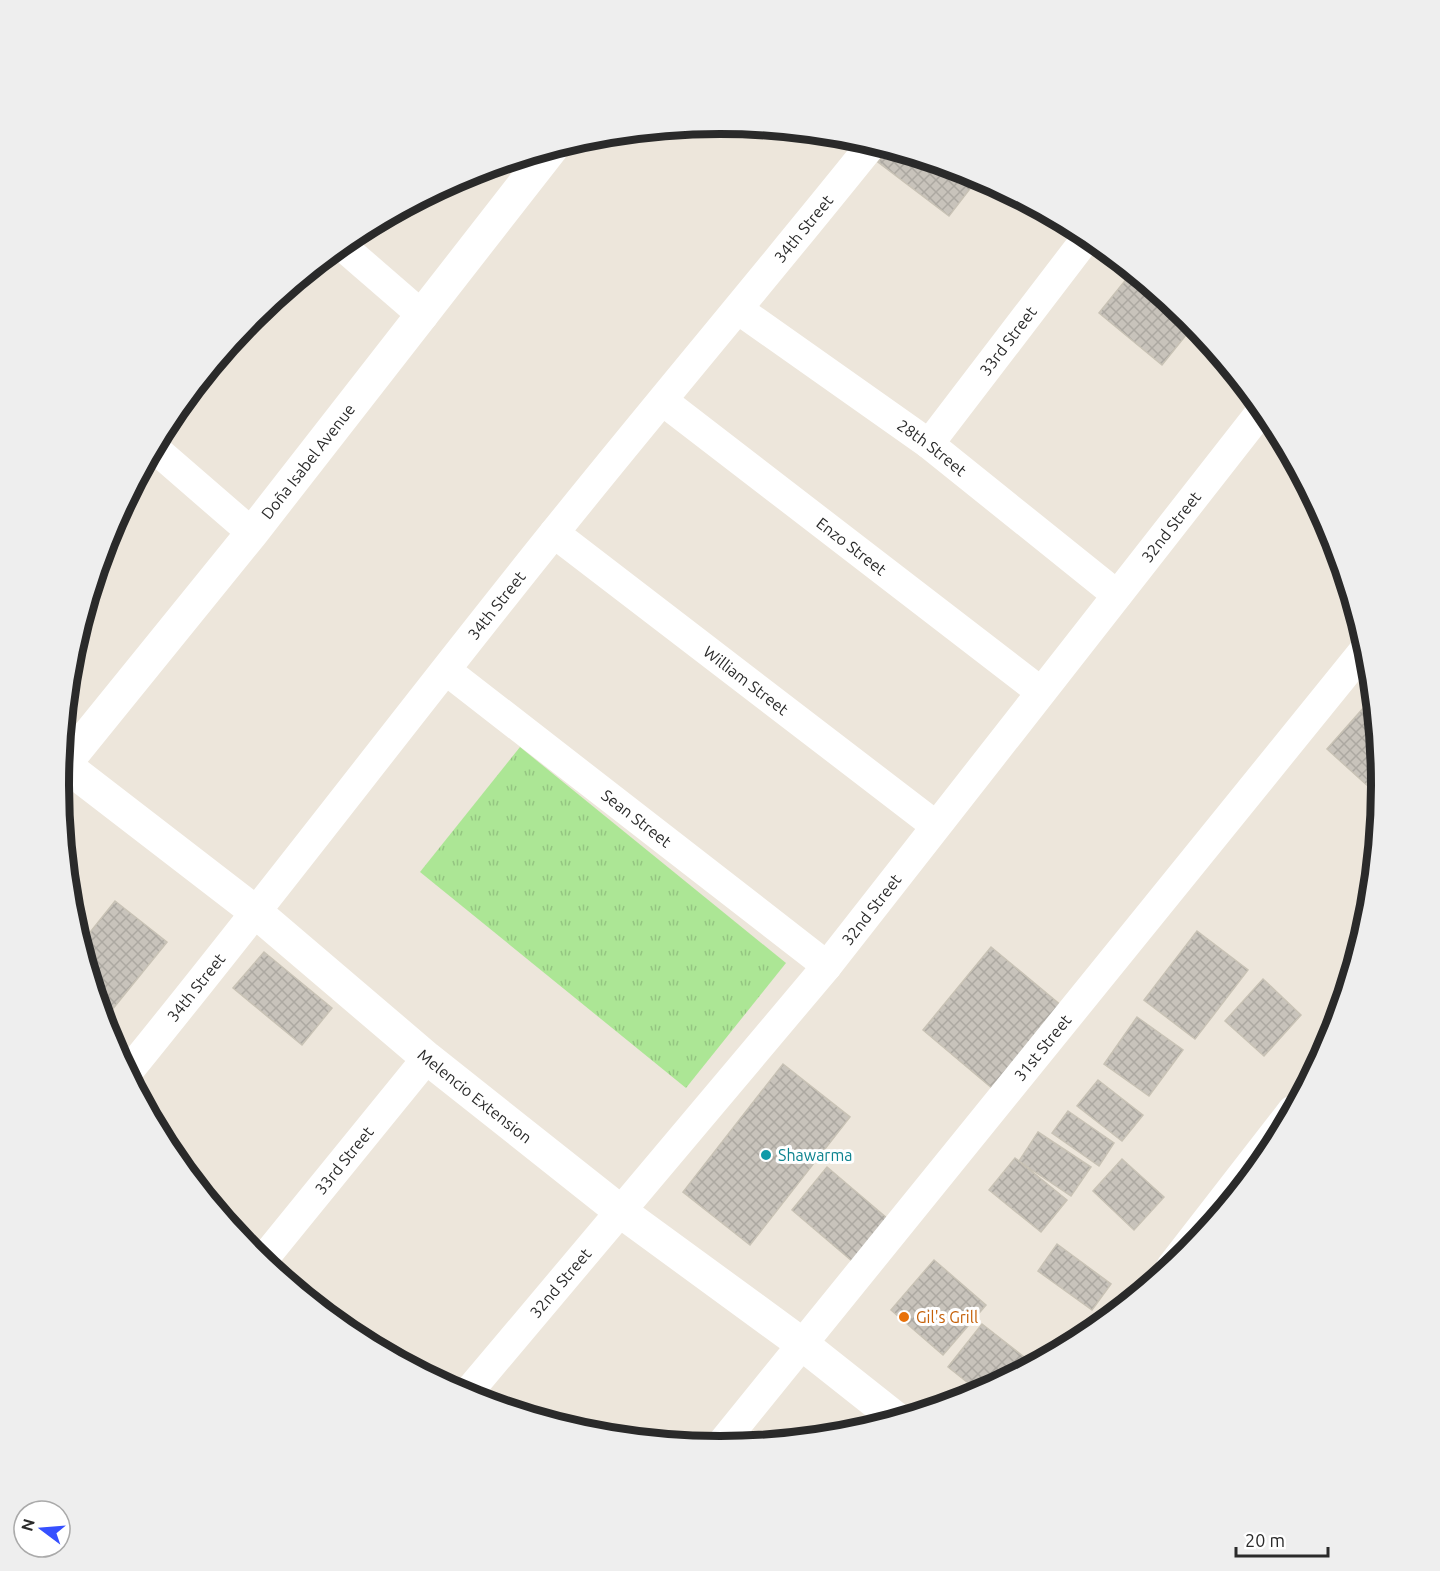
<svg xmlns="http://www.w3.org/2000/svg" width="1440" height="1571" viewBox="0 0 1440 1571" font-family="Ubuntu,sans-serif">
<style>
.grass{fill:url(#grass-tufts)}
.building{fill:url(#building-cross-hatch);stroke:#c8c2b5;stroke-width:1.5}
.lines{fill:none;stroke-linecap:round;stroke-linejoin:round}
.street{stroke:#fff;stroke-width:30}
.secondary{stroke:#fff;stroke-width:33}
.culture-dot{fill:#0f9aa8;stroke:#fff;stroke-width:2}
.food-dot{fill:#e8710a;stroke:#fff;stroke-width:2}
.labels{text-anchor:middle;stroke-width:6;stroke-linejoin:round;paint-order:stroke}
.street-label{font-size:16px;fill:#2a2a2a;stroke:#fff}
.culture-label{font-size:16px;fill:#0d838f;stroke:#fff;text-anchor:start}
.food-label{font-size:16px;fill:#c56008;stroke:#fff;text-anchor:start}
.rim{fill:none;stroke:#2a2a2a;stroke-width:8}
</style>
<defs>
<pattern id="grass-tufts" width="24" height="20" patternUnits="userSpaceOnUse" patternTransform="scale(1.5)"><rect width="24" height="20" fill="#ace695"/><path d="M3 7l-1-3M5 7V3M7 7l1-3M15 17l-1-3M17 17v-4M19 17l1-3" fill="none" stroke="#94c581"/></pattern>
<pattern id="building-cross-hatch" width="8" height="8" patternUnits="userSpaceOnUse" patternTransform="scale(1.5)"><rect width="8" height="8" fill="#c8c3bb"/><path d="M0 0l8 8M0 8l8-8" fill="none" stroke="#aca8a1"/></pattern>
</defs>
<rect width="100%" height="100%" fill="#ede6db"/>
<path class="grass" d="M520 747 786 963 686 1088 420 872Z"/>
<path class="building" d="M888 149 973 174 979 177 949 216 878 162Z
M1132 272 1194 325 1162 365 1099 313Z
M1373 697 1381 786 1380 797 1327 749Z
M115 901 167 942 103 1021 80 945Z
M1197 931 1248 970 1195 1039 1144 1000Z
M991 947 1062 1006 993 1089 923 1030Z
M264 952 332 1008 302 1045 233 988Z
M1263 979 1301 1015 1264 1056 1225 1021Z
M1137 1017 1183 1050 1149 1096 1104 1064Z
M783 1064 850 1117 750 1245 683 1192Z
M1098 1080 1143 1115 1122 1141 1077 1106Z
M1068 1111 1114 1143 1099 1166 1052 1133Z
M1038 1132 1091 1167 1071 1196 1019 1161Z
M1015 1158 1067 1200 1041 1232 989 1190Z
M1122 1159 1164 1197 1134 1230 1093 1191Z
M175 1160 192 1173 189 1176Z
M827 1167 894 1224 859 1267 792 1210Z
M1057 1244 1111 1284 1092 1310 1038 1271Z
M934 1260 986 1305 943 1355 891 1310Z
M982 1324 1033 1364 981 1393 948 1367Z"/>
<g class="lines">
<g class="street">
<path d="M341 245 423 316"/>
<path id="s1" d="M739 310 929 444 1117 595"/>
<path id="s2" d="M663 401 1041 692"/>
<path id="s3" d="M929 444 1088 236"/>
<path d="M154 448 252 533"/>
<path id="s4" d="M554 533 936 826"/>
<path id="s5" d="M447 671 827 966"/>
<path id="s6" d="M127 1073C272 895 410 712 554 533 659 402 767 275 872 144"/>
<path id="s7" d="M262 1261 427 1058"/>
<path d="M1171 1267 1292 1111"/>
<path id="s8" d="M465 1396 827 966 1263 409"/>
<path id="s9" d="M719 1447 1366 648"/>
</g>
<g class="secondary">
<path id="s10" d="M61 762 257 913 427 1058 620 1211 802 1344 898 1420"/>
<path id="s11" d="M60 770 252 533 552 148"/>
</g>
</g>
<circle class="culture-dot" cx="766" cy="1155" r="6"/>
<circle class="food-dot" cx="904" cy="1317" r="6"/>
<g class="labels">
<g class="street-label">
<text dy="6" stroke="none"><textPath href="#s6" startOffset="1082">34th Street</textPath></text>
<text dy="6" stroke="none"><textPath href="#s3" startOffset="130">33rd Street</textPath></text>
<text dy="6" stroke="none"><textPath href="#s1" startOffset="237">28th Street</textPath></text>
<text dy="6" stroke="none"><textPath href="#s11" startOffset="396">Doña Isabel Avenue</textPath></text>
<text dy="6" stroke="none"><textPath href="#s8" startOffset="1120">32nd Street</textPath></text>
<text dy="6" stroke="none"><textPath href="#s2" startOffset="238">Enzo Street</textPath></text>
<text dy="6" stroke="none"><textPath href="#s6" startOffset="596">34th Street</textPath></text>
<text dy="6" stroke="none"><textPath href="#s4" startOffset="242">William Street</textPath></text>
<text dy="6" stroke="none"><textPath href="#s5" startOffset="240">Sean Street</textPath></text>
<text dy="6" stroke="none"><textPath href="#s8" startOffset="634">32nd Street</textPath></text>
<text dy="6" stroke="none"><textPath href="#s6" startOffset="110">34th Street</textPath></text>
<text dy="6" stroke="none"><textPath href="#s9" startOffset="514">31st Street</textPath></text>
<text dy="6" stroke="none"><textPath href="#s10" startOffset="532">Melencio Extension</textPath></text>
<text dy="6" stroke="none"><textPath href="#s7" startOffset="130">33rd Street</textPath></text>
<text dy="6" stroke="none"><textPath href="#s8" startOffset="148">32nd Street</textPath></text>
</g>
<g class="culture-label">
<text x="778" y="1161">Shawarma</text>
</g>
<g class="food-label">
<text x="916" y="1323">Gil's Grill</text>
</g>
</g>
<path d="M0 0H1440V1571H0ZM69 785a651 651 0 1 1 1302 0a651 651 0 1 1-1302 0Z" fill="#eee" fill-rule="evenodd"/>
<path class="rim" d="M69 785a651 651 0 1 1 1302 0a651 651 0 1 1-1302 0Z"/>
<g transform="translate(42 1529) rotate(286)"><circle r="28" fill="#ffffff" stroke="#aaaaaa" stroke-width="1.5"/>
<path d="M0-4.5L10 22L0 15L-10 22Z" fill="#3650ff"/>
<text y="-9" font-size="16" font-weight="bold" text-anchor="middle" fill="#2a2a2a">N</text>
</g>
<path d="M1236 1547v9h92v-9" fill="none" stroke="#2a2a2a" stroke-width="3"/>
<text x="1245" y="1547" font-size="18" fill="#2a2a2a" stroke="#ffffff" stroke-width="4.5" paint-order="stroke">20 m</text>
</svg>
